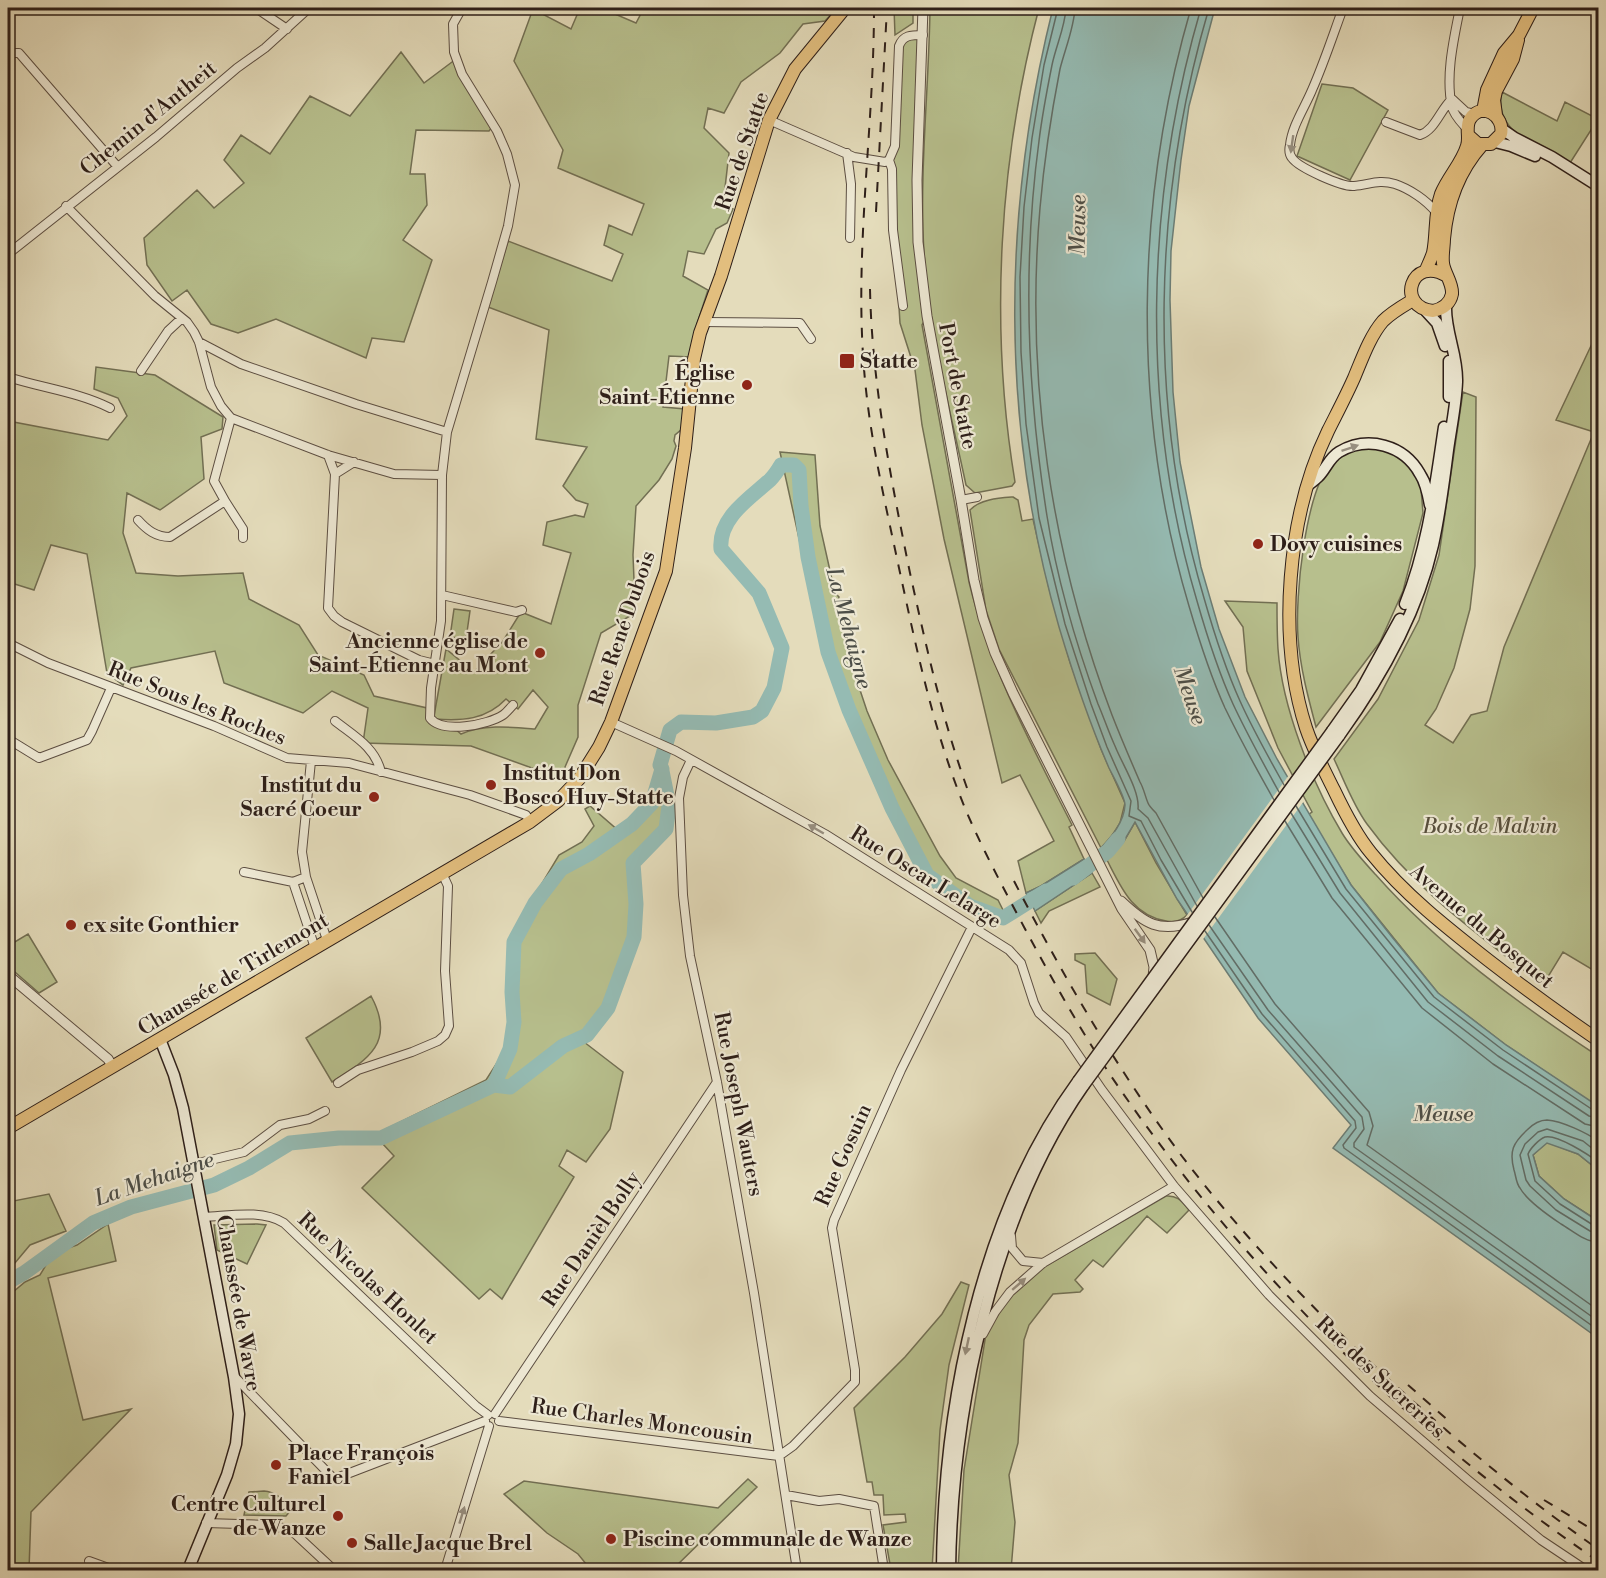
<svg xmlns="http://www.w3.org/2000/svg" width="1606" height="1578" viewBox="0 0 1606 1578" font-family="'Libre Bodoni',serif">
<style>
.green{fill:#b7bf8d;stroke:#726f53;stroke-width:1.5}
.water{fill:#95bbb3;stroke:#6c7d75;stroke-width:1.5}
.pier{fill:#e4dcbb}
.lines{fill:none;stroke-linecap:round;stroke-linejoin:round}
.shore{stroke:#626d66;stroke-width:1.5}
.river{stroke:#95bbb3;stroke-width:15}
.minor-casing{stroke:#5c4e42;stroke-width:10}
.tertiary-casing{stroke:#5c4e42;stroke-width:11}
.secondary-casing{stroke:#2e1f19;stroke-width:13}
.primary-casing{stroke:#2e1f19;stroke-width:14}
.minor{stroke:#ede8d3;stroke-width:8}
.tertiary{stroke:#ede8d3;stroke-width:9}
.secondary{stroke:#ede8d3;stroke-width:10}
.primary{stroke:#e2be7e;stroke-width:12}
.rail{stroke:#2e1f19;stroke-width:2;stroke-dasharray:10 10;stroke-linecap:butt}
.secondary-bridge-casing{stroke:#2e1f19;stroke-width:13;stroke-linecap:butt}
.secondary-bridge{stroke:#ede8d3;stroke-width:10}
.oneway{fill:#978e7f}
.poi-dot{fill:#8f2418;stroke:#ede8d3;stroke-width:2}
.labels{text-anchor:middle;stroke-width:4.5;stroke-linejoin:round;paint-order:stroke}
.street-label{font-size:21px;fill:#2e1f19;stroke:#ede8d3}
.poi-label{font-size:21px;font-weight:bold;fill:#2e1f19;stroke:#ede8d3;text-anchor:start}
.park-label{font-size:21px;font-style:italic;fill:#574f3c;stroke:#ede8d3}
.water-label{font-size:22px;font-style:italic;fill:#4d4e47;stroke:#ede8d3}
</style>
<rect width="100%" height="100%" fill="#e4dcbb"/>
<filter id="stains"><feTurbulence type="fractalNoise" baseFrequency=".00333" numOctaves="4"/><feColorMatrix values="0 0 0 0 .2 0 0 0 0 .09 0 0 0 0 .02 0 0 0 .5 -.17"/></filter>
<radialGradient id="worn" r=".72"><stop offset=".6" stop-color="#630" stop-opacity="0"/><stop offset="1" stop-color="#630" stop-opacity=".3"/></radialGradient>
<path class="green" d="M580 8H601L636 23 644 8H837L825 21 803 24 780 53 741 82 724 113 708 108 704 128 729 153 723 205 733 209 727 223 716 229 704 254 688 251 683 276 708 290 697 324 692 357 669 356 663 407 685 409 682 429 675 435 674 441 676 446 672 459 659 480 636 506 633 555 635 605 630 616 601 633 578 705V737L565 767 568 781 471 746 363 743 368 708 332 691 303 713 224 683 215 651 131 668 123 685 107 673 87 554 51 545 34 590 8 582V421L108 440 127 416 118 398 94 389 96 367 155 375 223 417 222 429 201 437 204 479 160 510 127 493 123 533 136 573 178 576 243 573 249 599 299 625 318 655 364 675 374 696 427 708 430 718 452 726 461 734C484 724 511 727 535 729L548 707 533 690 518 709 506 699C486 720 462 721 435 719L434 716 446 649 474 672 503 641 521 612 551 624 571 553 543 545 547 522 575 515 584 517 588 504 576 500 563 486 587 447 536 439 549 330 488 307 508 241 612 281 623 254 604 245 609 225 632 235 644 204 558 168 563 150 514 61 533 9 571 29Z
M894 8H913V23L895 35Z
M930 8H1039C999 160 989 326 1015 482L1012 486 975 493 966 485C950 409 929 331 924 253 919 171 929 90 930 8Z
M923 35 917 180 927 316 922 325 969 582C990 669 1032 746 1072 825L1069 827 1084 859 1041 886 1026 893 1018 861 1054 841 1020 775 1002 783 944 539 922 425 915 370 900 323 899 307 903 306 893 230 892 157 901 39Z
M401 52 424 83 456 59 493 126 489 131 416 130 410 174H425L427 205 403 240 432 260 404 342 372 338 366 358 276 319 238 333 211 324 187 290 172 301 147 265 144 238 197 190 214 208 244 183 224 160 241 135 270 154 310 96 350 116Z
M1322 84 1353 88 1388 110 1350 180 1297 156Z
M1502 92 1557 121 1565 102 1598 119 1570 163C1541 148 1492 133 1502 92Z
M1598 331V973L1563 952 1543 985C1480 936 1415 890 1367 824 1353 805 1344 780 1334 759L1378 699 1419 620 1439 555 1463 392 1476 397 1475 566 1470 609 1454 668 1436 709 1425 725 1453 743 1471 715 1487 711 1504 647 1594 432 1556 420Z
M1368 448 1388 451 1403 459 1415 472 1421 489 1423 513 1403 591 1380 642 1316 727C1308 697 1300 667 1298 637 1295 597 1305 493 1331 463 1340 451 1355 449 1368 448Z
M780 452 815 455 820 526 835 593 839 597 837 605 852 666 867 711 888 760 940 856 956 878 998 900 1006 916 1003 918 970 906 928 879 889 809 839 696 824 652Z
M1013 497 1018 500 1022 521 1033 519 1049 588 1070 662 1101 749 1125 803 1120 823 1112 836 1101 848 999 649 986 610 970 510C980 499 999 498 1013 497Z
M1225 601 1277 603C1277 618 1277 634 1278 649 1282 707 1312 783 1342 833 1351 848 1364 862 1376 875 1438 945 1520 1005 1598 1056V1107L1506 1045 1438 993 1351 885 1308 815 1312 812 1278 748 1247 671 1243 627Z
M454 609 470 611 466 639 450 637Z
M662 769 669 806 666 829 633 863 638 873 639 936 608 1013 584 1042 623 1072 610 1129 586 1162 567 1150 559 1166 574 1177 502 1299 490 1289 479 1299 362 1188 394 1156 382 1143 386 1129 486 1080 506 1049 509 1017 507 974 509 946 538 890 559 855 582 842 594 826 585 809 590 806 619 831 632 823 652 803Z
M1135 822 1156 863 1187 915C1181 921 1174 923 1166 921 1132 915 1121 887 1107 860L1124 841Z
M1092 873 1100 887 1049 911 1041 923 1035 911Z
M28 934 57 982 39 993 8 966V946Z
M1095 953 1117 979 1110 1005 1087 993 1085 965 1075 960V954Z
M371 996C396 1042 369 1059 332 1082L306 1038Z
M1547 1142 1578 1154 1598 1170V1221L1564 1199 1539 1176 1533 1155Z
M49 1194 66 1231 30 1245 15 1263 8 1266V1202Z
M1166 1196C1178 1195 1182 1202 1189 1210L1167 1233 1147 1216 1103 1267 1093 1260 1075 1280 1083 1289 1080 1292 1053 1294 1029 1325 1024 1340 1018 1443 1009 1475 1015 1522 1011 1570H958L964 1470 986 1334 1011 1294 1044 1267Z
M108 1224 116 1261 48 1278 83 1420 131 1409 31 1512 29 1570H8V1291L13 1292 25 1282 40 1275 49 1260 59 1251 77 1245Z
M257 1224 266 1225 247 1264 217 1250 214 1225Z
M961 1282 969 1285 949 1365 940 1430 932 1570H891L883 1525 906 1522 905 1514 884 1515 883 1495H874L872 1482H867L854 1408 905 1357 942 1314Z
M748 1479 757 1487 672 1570H591L578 1554 547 1533 504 1494 524 1481 718 1508Z
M264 1491C280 1492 278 1502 297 1503L286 1516 244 1515 249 1492Z"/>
<path class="water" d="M1053 8H1215L1189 106 1181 160 1171 251 1170 300 1173 392 1180 462 1201 567 1219 629 1245 697 1277 759 1351 885 1392 937 1438 993 1506 1045 1598 1106V1170L1578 1154 1547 1143 1533 1155 1539 1176 1564 1199 1598 1221V1338L1333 1148 1351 1125 1258 1018 1177 899 1135 822 1124 841 1107 860 1101 848C1112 836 1124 822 1125 805 1125 797 1113 776 1109 768 1089 722 1073 674 1059 627 1000 423 1002 212 1053 8Z
M1084 859 1092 873 1035 911 1026 893 1041 886Z"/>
<path class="pier" d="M1289 775 1304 801 1201 942 1185 918Z"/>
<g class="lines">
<path class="shore" d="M1058 8 1044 65 1032 138 1024 207 1020 277 1021 352 1026 424 1039 518 1065 624 1091 704 1107 747 1131 801 1129 816 1141 821 1161 860 1192 912
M1066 8C1065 27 1056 46 1052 65 1047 90 1042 116 1039 141 1022 267 1027 391 1047 516 1057 579 1076 644 1098 704 1104 718 1109 733 1115 746 1122 764 1140 791 1138 809L1148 818 1197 906
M1075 8C1074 28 1065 49 1060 69 1051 115 1044 162 1040 208 1025 379 1051 554 1112 715 1121 738 1130 759 1140 782 1144 789 1145 796 1148 803 1149 806 1153 810 1156 813L1203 898
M1191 8C1135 201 1131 412 1189 606 1199 640 1210 675 1225 708 1240 739 1257 770 1274 800
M1201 8C1145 200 1140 409 1197 601 1207 636 1218 671 1233 704 1247 734 1263 763 1279 792
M1209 8C1153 199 1147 406 1204 598 1214 633 1225 668 1240 701 1253 730 1269 758 1284 785
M1296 806 1346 889 1434 997 1503 1050 1593 1110 1598 1111
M1291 813 1340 893 1428 1002 1498 1056 1589 1116 1598 1118
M1285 821 1332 898 1422 1008 1493 1064 1585 1124 1598 1127
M1215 917 1275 1004 1369 1112 1373 1126 1367 1145 1598 1310
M1209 925 1268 1010 1362 1117 1364 1129 1354 1143V1147L1598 1321
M1205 931 1262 1014 1355 1121 1356 1128 1343 1145 1344 1148 1598 1330
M1598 1141C1587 1133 1562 1121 1547 1120 1539 1120 1533 1124 1527 1130 1513 1143 1509 1151 1514 1170 1516 1176 1516 1183 1520 1188 1527 1201 1549 1216 1561 1224 1573 1231 1585 1242 1598 1242
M1598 1153 1583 1141 1547 1129 1538 1132 1525 1144 1520 1155 1526 1180 1530 1186 1556 1210 1590 1231 1598 1233
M1598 1162C1589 1155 1557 1134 1545 1137 1539 1139 1530 1149 1528 1154L1535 1181 1560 1204 1593 1225 1598 1226"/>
<path class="river" d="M1073 878 1108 851 1118 839
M494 1085 510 1087 563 1046 587 1035 608 1008 634 937 636 904 633 863 666 829 669 806 662 771
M8 1282 24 1273 93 1223 131 1207 214 1185 249 1168 290 1143 339 1138H381L494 1085 510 1049 514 1022 512 992 514 942 535 903 561 869 589 854 632 824 652 803 662 769 660 765 670 730 681 722 716 723 753 717 762 711 774 688 782 648 759 593 721 549C718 518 750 498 770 480 774 476 778 470 781 465H794L799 470 801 506 808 557 828 652 849 710 892 808 927 875 970 906 1003 918 1046 891"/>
<defs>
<path id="minor" d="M256 8 287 29
M462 8 453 24 454 52 462 74 497 131 507 154 515 185 508 226 492 282 447 432 442 475 441 621 431 688 430 718C442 734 488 725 503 715 506 713 510 708 513 705
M1343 8C1333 35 1324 63 1312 90 1305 107 1292 126 1290 145 1289 149 1289 154 1292 158 1299 168 1342 187 1354 186 1369 185 1378 179 1395 184 1410 189 1426 200 1436 212
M1460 8C1454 38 1445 76 1452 107 1454 116 1462 123 1468 130
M8 53H19L117 166
M1452 99 1466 112 1475 114
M769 120 854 157 885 162 889 160 895 146 899 46C903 35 911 35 923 35
M1386 122 1420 135C1435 130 1440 110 1452 99
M847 153 851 184 850 238
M889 160 892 169 893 230 903 306
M66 206 155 296 187 322 194 332 199 342 211 387 221 406 231 418 328 455 394 474 442 475
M8 254 156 137 237 68 265 48 309 8
M704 322 800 323 811 339
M199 342 241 364 356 404 447 432
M141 371 168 331 182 318
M8 377C42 388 78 392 110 408
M328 455 335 474 328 608 334 616 342 622 419 660 435 664
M335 474 354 462
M961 500 977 497
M225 501 214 481 231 418
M138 520C147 530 156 537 170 537L225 501 243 529V538
M442 595 516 612 522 610
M8 643 48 663 214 726 287 758 349 763 470 795 526 815 530 822
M335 721C354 736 375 747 381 772
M611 722 676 751 825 834 1009 950 1021 963 1034 1003 1039 1013 1066 1037 1102 1090 1174 1186 1269 1295 1370 1396 1468 1480 1541 1540 1586 1570
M8 739 39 758 87 740 92 731 111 688
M691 760 683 777 679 798 683 895 690 956 717 1082 754 1293 797 1570
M311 761 302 852 306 877 327 940
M8 821V820
M244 872 293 882 306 877
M293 882 315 948
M338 1083 358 1070 412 1052 438 1041 445 1035 449 1026 445 971 448 886 442 873
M194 1164 244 1152 280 1125 309 1119 325 1111
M204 1217C229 1216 261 1209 284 1223L476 1406 488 1415
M1011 1236 1012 1248 1023 1261 1043 1263
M983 1334 995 1312 1010 1292 1043 1263 1174 1186
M235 1377 334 1479 485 1421
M495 1414 717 1082
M499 1421 779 1456
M779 1456 793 1446 855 1382V1370L832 1228 834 1220 901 1070 972 927
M786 1495 819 1501 839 1499 874 1506 884 1570
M206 1523 269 1525 291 1530 334 1570
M89 1561 114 1570
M445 1570 489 1426"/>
<path id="tertiary" d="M923 8 917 180 918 242 927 316 961 500 974 580 983 618 995 653 1013 693 1122 909 1150 950 1154 967 1153 977
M1121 901C1145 924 1159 933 1193 922
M8 975 108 1059 113 1067"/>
<path id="secondary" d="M1502 129 1515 138 1552 157 1598 186
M1495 142 1511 146 1535 156
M1426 311 1437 323 1445 346
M1449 397V361
M1307 486C1311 483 1315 480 1318 477 1326 469 1329 458 1339 452 1368 435 1404 445 1420 474 1426 483 1428 494 1430 505
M1405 604C1428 547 1435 487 1444 427
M1332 731 1361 690 1400 619
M1339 736C1381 678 1417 615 1433 545 1440 513 1444 482 1448 450 1451 428 1456 405 1457 382 1458 355 1445 332 1446 306
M160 1039 174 1075 183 1108 234 1377 239 1414 236 1444 227 1475 188 1570
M942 1570C943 1407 980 1215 1078 1081
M950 1570C952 1412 992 1216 1084 1085"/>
<path id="primary" d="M1483 111 1487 90 1504 53 1519 35 1533 8
M1496 115 1494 100 1496 91 1513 59 1518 40
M1426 270C1428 265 1431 259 1433 253 1437 234 1434 214 1441 194 1448 177 1462 163 1467 146 1470 137 1465 127 1470 119 1482 101 1505 116 1501 134L1491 144H1478L1469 136
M1447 276C1411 254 1395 307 1433 311 1442 309 1450 304 1452 294 1453 283 1444 273 1443 263 1442 255 1444 246 1444 239 1447 203 1458 172 1482 145
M1413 300C1403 306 1392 312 1383 321 1370 336 1362 359 1354 378 1346 396 1337 413 1328 431 1287 516 1277 638 1306 728 1313 749 1324 770 1334 790 1344 811 1356 835 1371 853 1404 894 1446 927 1488 960 1524 988 1560 1014 1598 1040
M8 1128 530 822 558 801 579 779 599 747 611 722 666 571 685 448 694 359 700 333 721 276 769 120 795 69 845 8"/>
</defs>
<use href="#minor" class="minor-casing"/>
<use href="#tertiary" class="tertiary-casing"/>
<use href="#secondary" class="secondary-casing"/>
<use href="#primary" class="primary-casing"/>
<use href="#minor" class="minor"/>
<use href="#tertiary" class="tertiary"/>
<use href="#secondary" class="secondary"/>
<use href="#primary" class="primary"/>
<path class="rail" d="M874 8C874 132 853 256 865 380 871 444 886 506 899 568 917 651 934 734 967 813 984 852 1004 889 1024 927 1051 977 1079 1028 1111 1076 1240 1266 1409 1432 1598 1561
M876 212 887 8
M870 289C872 384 891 480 910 573 926 646 942 718 967 788
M1014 881C1063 976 1117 1069 1181 1155 1258 1256 1349 1347 1445 1429 1494 1471 1545 1512 1598 1549
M1408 1385 1451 1423
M1544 1500 1598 1533"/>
<defs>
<path id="secondary-bridge" d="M1078 1081 1332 731
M1084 1085 1339 736"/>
</defs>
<use href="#secondary-bridge" class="secondary-bridge-casing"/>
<use href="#secondary-bridge" class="secondary-bridge"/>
</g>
<defs><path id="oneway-solid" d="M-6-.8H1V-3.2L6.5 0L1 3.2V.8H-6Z" transform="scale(1.5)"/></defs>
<g class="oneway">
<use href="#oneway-solid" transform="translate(1292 144) rotate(98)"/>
<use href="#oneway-solid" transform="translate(1350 448) rotate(-19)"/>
<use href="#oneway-solid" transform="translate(816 829) rotate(-150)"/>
<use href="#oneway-solid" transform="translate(1140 936) rotate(54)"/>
<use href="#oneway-solid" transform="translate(1019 1284) rotate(-41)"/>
<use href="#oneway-solid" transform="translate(967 1346) rotate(102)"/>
<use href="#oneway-solid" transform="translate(462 1515) rotate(-73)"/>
</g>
<g class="poi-dot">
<rect x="839" y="353" width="16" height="16" rx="3"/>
<circle cx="747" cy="385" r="6"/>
<circle cx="1258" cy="544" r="6"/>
<circle cx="540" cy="653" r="6"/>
<circle cx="491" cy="785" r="6"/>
<circle cx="374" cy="797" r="6"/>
<circle cx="71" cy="925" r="6"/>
<circle cx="276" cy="1465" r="6"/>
<circle cx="338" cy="1516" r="6"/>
<circle cx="611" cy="1539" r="6"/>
<circle cx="352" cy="1543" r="6"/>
</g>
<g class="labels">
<g class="street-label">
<text transform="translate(148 118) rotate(-39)" y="7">Chemin d'Antheit</text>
<text transform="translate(742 151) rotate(-71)" y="7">Rue de Statte</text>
<text transform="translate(958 386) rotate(79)" y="7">Port de Statte</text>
<text transform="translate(622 628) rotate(-71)" y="7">Rue René Dubois</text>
<text transform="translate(197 703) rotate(22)" y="7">Rue Sous les Roches</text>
<text transform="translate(926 877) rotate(32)" y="7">Rue Oscar Lelarge</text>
<text transform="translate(1482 926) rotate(40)" y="7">Avenue du Bosquet</text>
<text transform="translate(233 974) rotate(-31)" y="7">Chaussée de Tirlemont</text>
<text transform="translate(739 1104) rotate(79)" y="7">Rue Joseph Wauters</text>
<text transform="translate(843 1155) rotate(-66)" y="7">Rue Gosuin</text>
<text transform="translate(591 1239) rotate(-56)" y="7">Rue Danièl Bolly</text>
<text transform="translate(368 1278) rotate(43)" y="7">Rue Nicolas Honlet</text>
<text transform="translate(239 1303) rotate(80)" y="7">Chaussée de Wavre</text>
<text transform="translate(1381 1377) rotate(43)" y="7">Rue des Sucreries</text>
<text transform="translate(642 1421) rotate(8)" y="7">Rue Charles Moncousin</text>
</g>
<g class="poi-label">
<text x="860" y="368">Statte</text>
<text x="735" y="380" text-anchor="end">Église<tspan x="735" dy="24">Saint-Étienne</tspan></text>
<text x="1270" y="551">Dovy cuisines</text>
<text x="528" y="648" text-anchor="end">Ancienne église de<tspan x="528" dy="24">Saint-Étienne au Mont</tspan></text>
<text x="503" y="780">Institut Don<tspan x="503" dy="24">Bosco Huy-Statte</tspan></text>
<text x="362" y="792" text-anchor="end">Institut du<tspan x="362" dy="24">Sacré Coeur</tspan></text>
<text x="83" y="932">ex site Gonthier</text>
<text x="288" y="1460">Place François<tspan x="288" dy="24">Faniel</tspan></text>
<text x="326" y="1511" text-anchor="end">Centre Culturel<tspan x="326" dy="24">de Wanze</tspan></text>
<text x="623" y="1546">Piscine communale de Wanze</text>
<text x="364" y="1550">Salle Jacque Brel</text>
</g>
<g class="park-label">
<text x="1490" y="833">Bois de Malvin</text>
</g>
<g class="water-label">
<text transform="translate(1077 225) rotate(-89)" y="8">Meuse</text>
<text transform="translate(850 628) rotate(75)" y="8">La Mehaigne</text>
<text transform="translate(1191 695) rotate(71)" y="8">Meuse</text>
<text x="1443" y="1121">Meuse</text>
<text transform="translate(154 1178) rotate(-19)" y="8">La Mehaigne</text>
</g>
</g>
<rect width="1606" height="1578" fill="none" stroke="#e4dcbb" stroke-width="30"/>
<rect x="9" y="9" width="1588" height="1560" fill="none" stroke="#2e1f19" stroke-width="3"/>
<rect x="15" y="15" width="1576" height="1548" fill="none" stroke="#2e1f19" stroke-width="1.5"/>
<rect width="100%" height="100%" filter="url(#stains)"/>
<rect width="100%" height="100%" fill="url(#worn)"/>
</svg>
